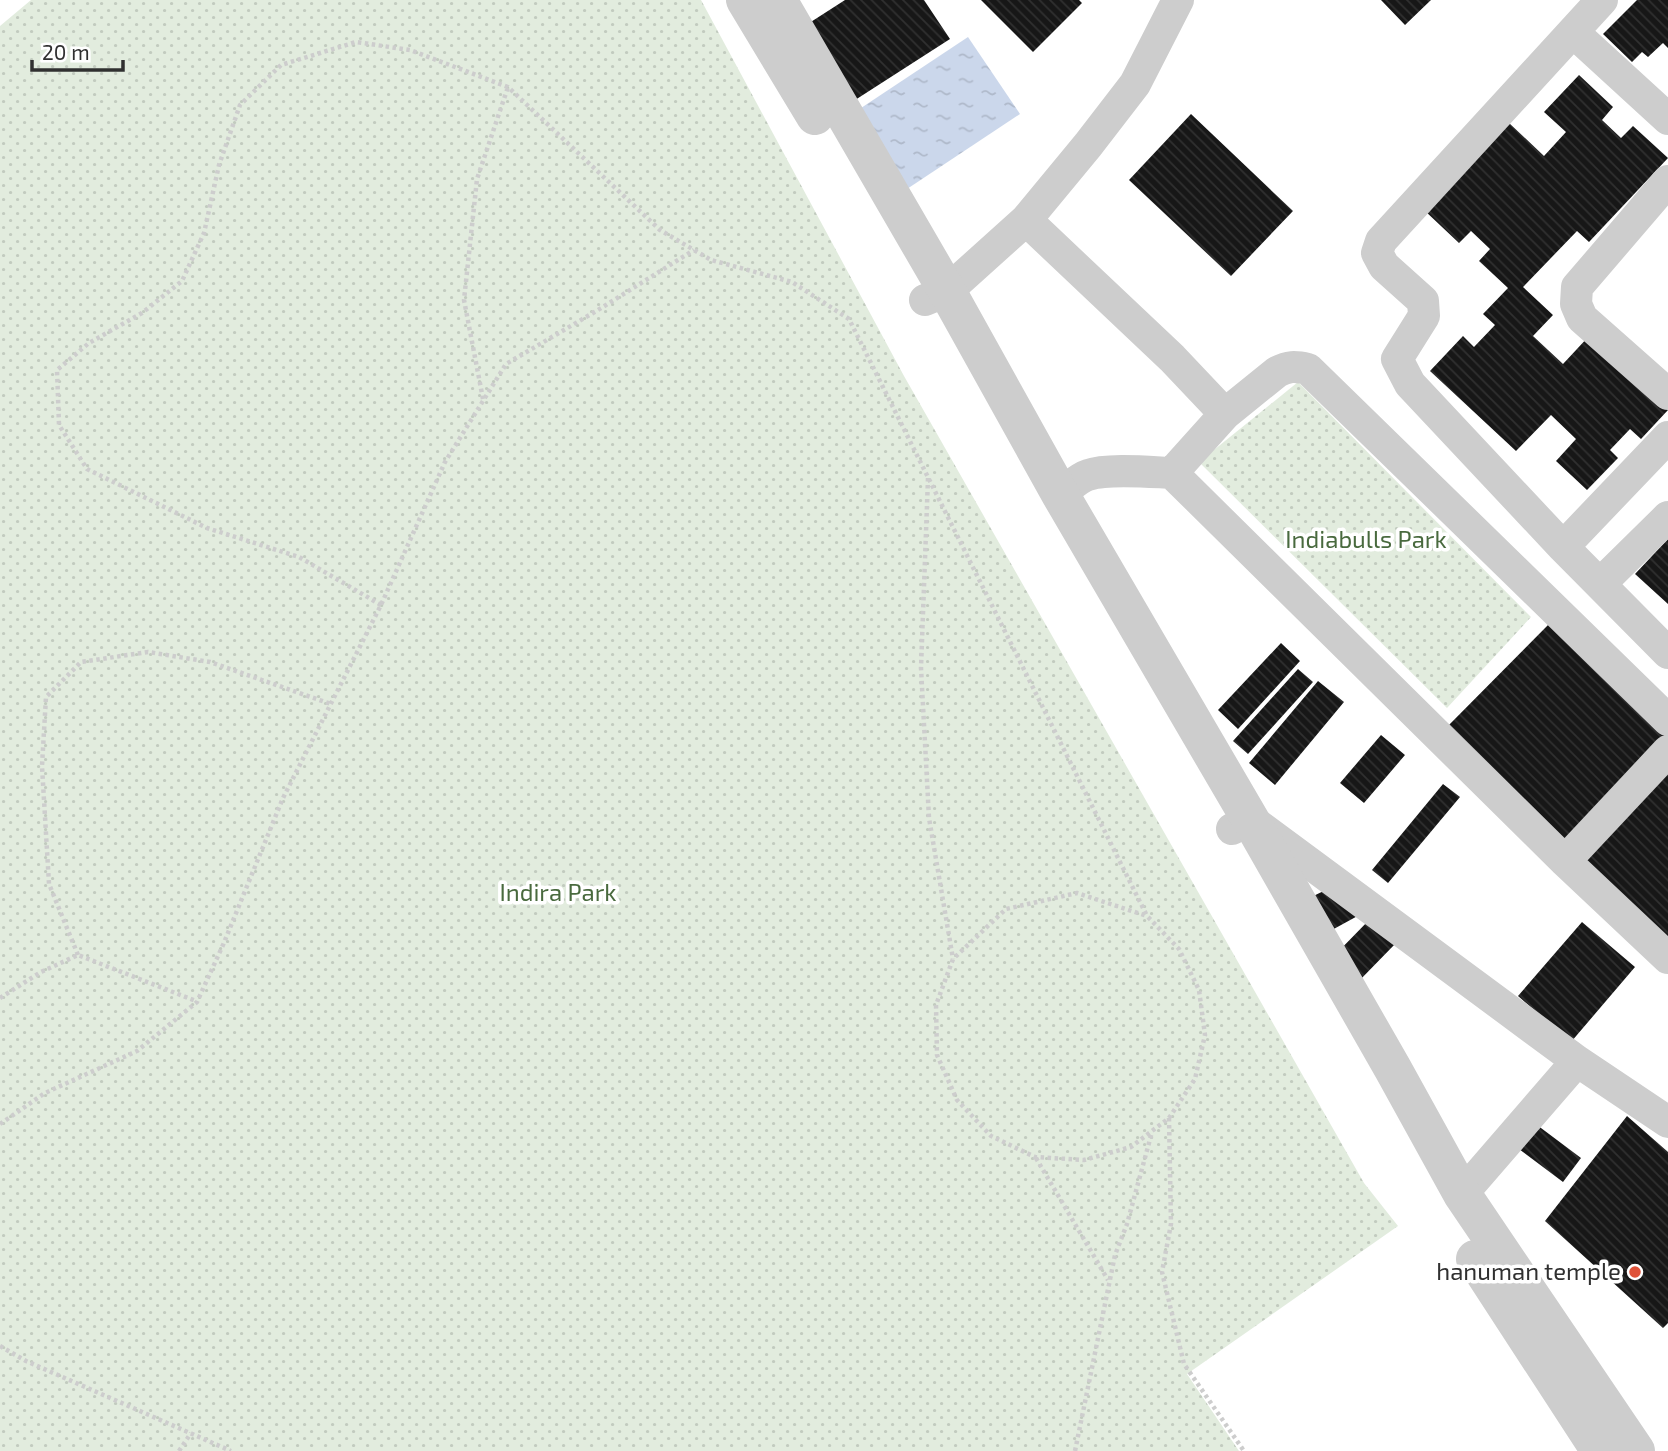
<svg xmlns="http://www.w3.org/2000/svg" width="1668" height="1451" viewBox="0 0 1668 1451" font-family="'Exo 2',sans-serif">
<style>
.park{fill:url(#park-dots)}
.water{fill:url(#water-ripples)}
.building{fill:url(#building-back-hatch)}
.lines{fill:none;stroke-linecap:round;stroke-linejoin:round}
.path{stroke:#cdcdcd;stroke-width:4.5;stroke-dasharray:3.5 3.5;stroke-linecap:butt}
.minor{stroke:#cdcdcd;stroke-width:32}
.tertiary{stroke:#cdcdcd;stroke-width:38}
.poi-dot{fill:#df5239;stroke:#fff;stroke-width:2.5}
.labels{text-anchor:middle;stroke-width:7;stroke-linejoin:round;paint-order:stroke}
.park-label{font-size:24px;fill:#496a3e;stroke:#fff}
.poi-label{font-size:24px;fill:#303030;stroke:#fff;text-anchor:end}
</style>
<defs>
<pattern id="park-dots" width="8" height="8" patternUnits="userSpaceOnUse" patternTransform="scale(1.75)"><rect width="8" height="8" fill="#e2ecde"/><path d="M2 2h.1M6 6h.1" fill="none" stroke="#c2cbbf" stroke-width="1.8" stroke-linecap="round"/></pattern>
<pattern id="water-ripples" width="26" height="14" patternUnits="userSpaceOnUse" patternTransform="scale(1.75)"><rect width="26" height="14" fill="#cbd7eb"/><path d="M2 4q2-2 4 0t4 0M15 11q2-2 4 0t4 0" fill="none" stroke="#afb9ca"/></pattern>
<pattern id="building-back-hatch" width="6" height="6" patternUnits="userSpaceOnUse" patternTransform="scale(1.75)"><rect width="6" height="6" fill="#171717"/><path d="M-1 5l2 2M0 0l6 6M5-1l2 2" fill="none" stroke="#303030"/></pattern>
</defs>
<rect width="100%" height="100%" fill="#fff"/>
<path class="park" d="M31 0H701L904 376 1364 1183 1398 1226 1187 1374 1239 1451H0V26Z
M1298 382 1531 617 1447 708 1199 462Z"/>
<path class="water" d="M968 37 1020 114 904 191 852 114Z"/>
<path class="building" d="M845 0H924L950 39 852 102 803 27Z
M981 0H1079L1082 3 1033 52Z
M1381 0H1431L1405 25Z
M1637 0H1668V48L1663 43 1648 57 1642 52 1632 62 1603 34Z
M1579 75 1613 107 1602 120 1621 138 1633 126 1668 158 1589 242 1577 231 1523 287 1553 315 1533 336 1563 364 1590 335 1668 408V410L1641 439 1630 429 1610 450 1618 458 1587 490 1556 461 1576 439 1551 415 1516 451 1430 371 1463 336 1474 347 1495 325 1483 314 1508 288 1479 261 1490 249 1471 231 1459 243 1424 210 1508 122 1544 156 1566 132 1544 112Z
M1191 114 1293 211 1231 276 1129 180Z
M1668 539V604L1635 574Z
M1550 623 1668 739 1566 849 1444 730Z
M1281 643 1300 661 1238 729 1218 710Z
M1298 669 1313 682 1248 754 1233 741Z
M1318 681 1344 702 1275 785 1249 763Z
M1381 735 1405 755 1364 803 1340 783Z
M1668 765V941L1579 856Z
M1443 784 1460 797 1388 883 1372 870Z
M1336 885 1363 913 1321 936 1301 902Z
M1371 918 1396 943 1357 983 1332 958Z
M1582 922 1635 967 1571 1042 1518 996Z
M1627 1116 1668 1152V1323L1663 1328 1545 1221Z
M1537 1125 1581 1158 1563 1182 1519 1149Z"/>
<g class="lines">
<path class="path" d="M483 399 464 300 477 179 508 87
M928 478 921 668 929 818 953 959
M381 605 299 557 207 528 87 469 59 425 57 370 89 343 142 313 182 281 204 233 219 165 240 105 281 65 356 42 410 50 508 87 660 230 711 260 792 282 849 319 1147 916 1179 949 1199 990 1205 1035 1195 1079 1169 1118 1131 1147 1084 1160 1035 1157 991 1136 957 1100 937 1055 936 1005 953 959 1006 909 1077 893 1147 916
M78 955 49 884 42 766 46 697 81 662 148 652 210 662 331 704
M0 998 41 972 78 955 196 1001
M1169 1118 1171 1224 1162 1272 1184 1364 1244 1451
M0 1124 45 1093 137 1051 197 1002 223 945 283 798 381 605 445 462 506 364 598 310 694 250
M1036 1158 1108 1280
M0 1346 26 1361 231 1451
M179 1451 191 1433
M1075 1451 1115 1255 1127 1224 1152 1132"/>
<path class="minor" d="M1602 0 1381 241 1377 253 1384 266 1423 301 1424 316 1397 359 1410 384 1563 547 1668 653
M1573 32 1668 119
M1668 181 1577 287 1576 304 1582 318 1668 394
M1026 220 1172 358 1225 414
M925 300 947 291 1026 220 1088 145 1135 84 1178 0
M1172 473 1225 414 1277 372C1288 366 1295 366 1308 369L1668 720
M1060 494C1069 488 1078 478 1088 475 1107 468 1150 472 1172 473L1565 861 1668 958
M1563 547 1668 437
M1600 584 1668 517
M1232 829 1250 819 1577 1061 1668 1122
M1565 861 1668 751
M1462 1194 1577 1061"/>
<path class="tertiary" d="M745 0 815 116
M778 0 947 291 1060 494 1250 819 1393 1069 1462 1194 1636 1451
M1475 1259 1600 1451"/>
</g>
<circle class="poi-dot" cx="1635" cy="1272" r="7"/>
<g class="labels">
<g class="park-label">
<text x="1366" y="548">Indiabulls Park</text>
<text x="558" y="901">Indira Park</text>
</g>
<g class="poi-label">
<text x="1621" y="1280">hanuman temple</text>
</g>
</g>
<path d="M32 60v10h91v-10" fill="none" stroke="#303030" stroke-width="3.5"/>
<text x="42" y="60" font-size="21" fill="#303030" stroke="#ffffff" stroke-width="5" paint-order="stroke">20 m</text>
</svg>
